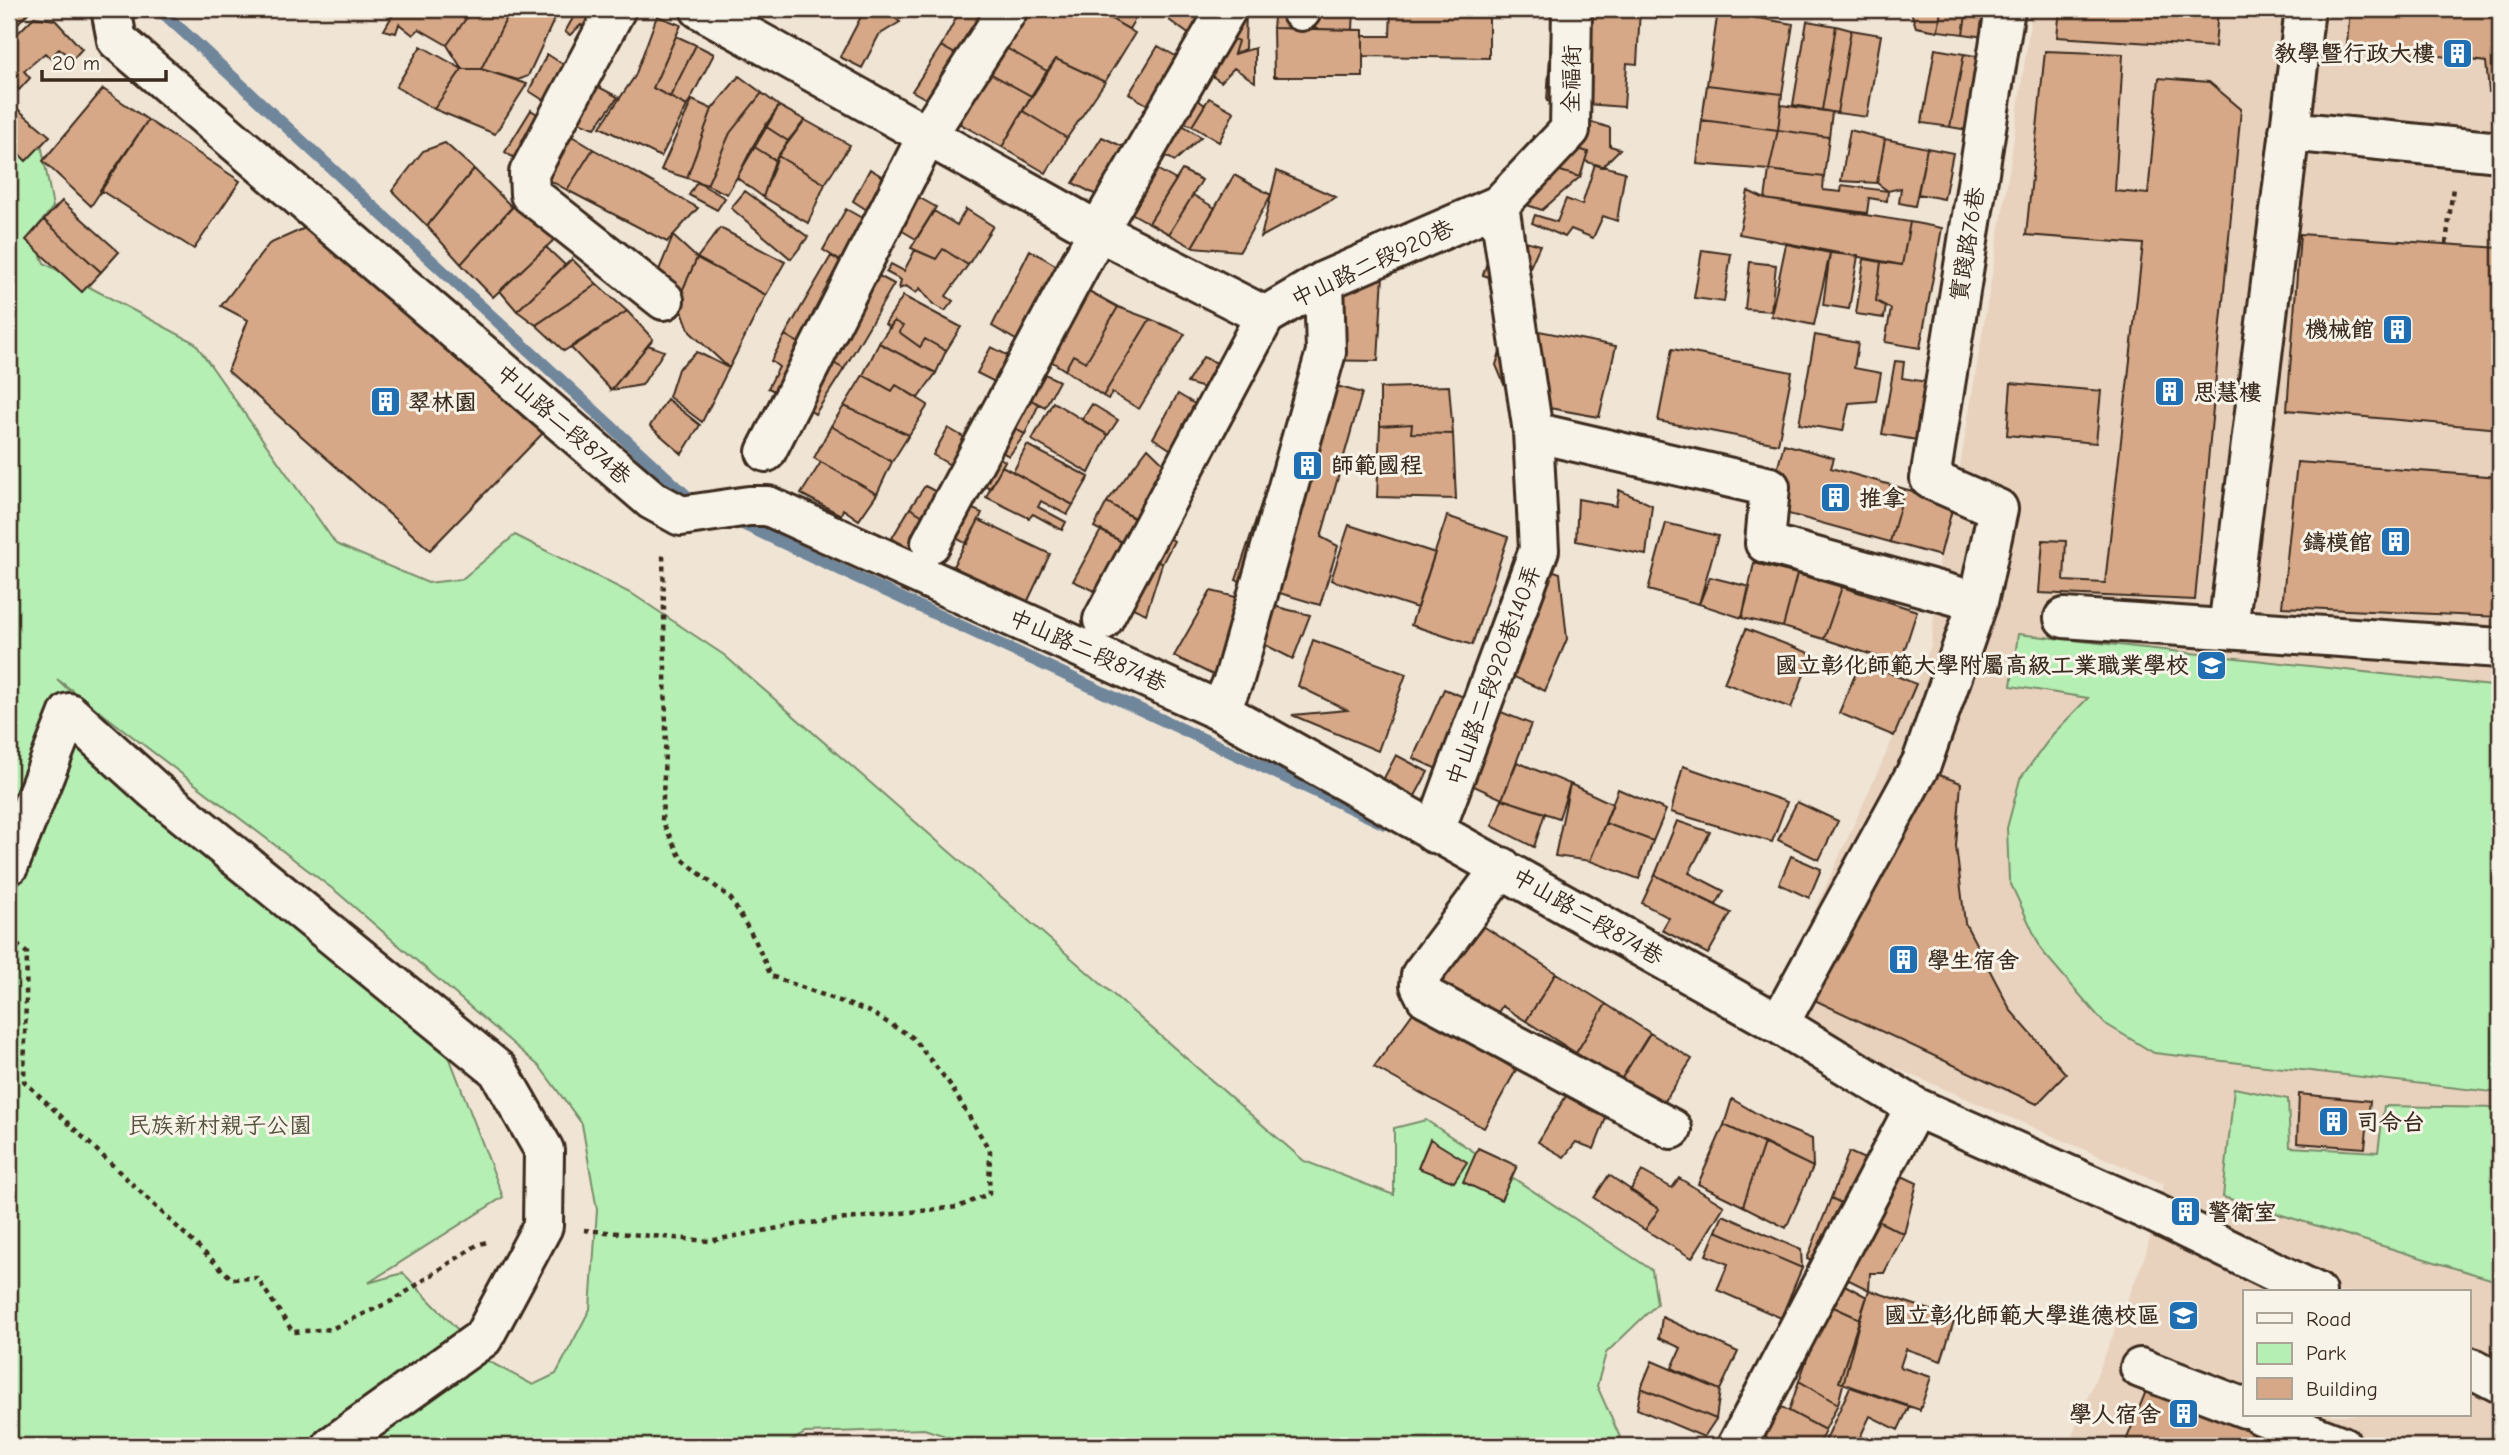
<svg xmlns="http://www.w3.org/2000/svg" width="2509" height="1455" viewBox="0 0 2509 1455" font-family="'Comic Neue','LXGW WenKai TC',sans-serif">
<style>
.built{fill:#e8d2be;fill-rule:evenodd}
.green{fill:#b5efb4;stroke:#788c69;stroke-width:2;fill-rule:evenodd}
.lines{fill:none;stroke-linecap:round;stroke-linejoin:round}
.stream{stroke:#6f869b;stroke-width:12}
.building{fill:#d6a888;stroke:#3b2a1e;stroke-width:2}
.minor-casing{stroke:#3b2a1e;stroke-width:44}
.path{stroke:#3b2a1e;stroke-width:4.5;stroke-dasharray:5 5;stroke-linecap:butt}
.minor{stroke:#f7f3e8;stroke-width:38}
.labels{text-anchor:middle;stroke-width:6;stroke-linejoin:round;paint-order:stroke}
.poi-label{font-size:23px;font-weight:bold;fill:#3b2a1e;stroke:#f7f3e8;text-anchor:start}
.street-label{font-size:23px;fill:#3b2a1e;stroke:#f7f3e8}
.park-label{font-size:23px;fill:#53513c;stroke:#f7f3e8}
</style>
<rect width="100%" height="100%" fill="#f0e4d5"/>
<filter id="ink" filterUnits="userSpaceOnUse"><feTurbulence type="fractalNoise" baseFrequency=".0143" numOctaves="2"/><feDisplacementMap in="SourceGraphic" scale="14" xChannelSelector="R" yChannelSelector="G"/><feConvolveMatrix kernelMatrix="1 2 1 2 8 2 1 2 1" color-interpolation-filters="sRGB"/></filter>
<g filter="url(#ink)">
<path class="built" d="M2032 9H2500V1446H2068L2145 1256 2164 1184 1768 1013 1894 736 1931 646 1940 556 1954 502 2008 179ZM2245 1292H2469V1415H2245Z"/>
<path class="green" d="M9 117 40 138 53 207 32 234 44 263 195 343 336 544 428 583 462 579 515 535 634 595 724 655 1304 1161 1394 1195V1128L1426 1120 1652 1270 1657 1304 1606 1353 1597 1386 1624 1446H976L924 1429 805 1433 783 1446H9ZM57 679 338 893 540 1067 582 1124 597 1210 590 1309 556 1374 533 1385 488 1361 403 1273 368 1283 503 1197 445 1046Z
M2018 634 2500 687V1093L2154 1053 2104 1023 2042 951 2009 880 2007 828 2020 779 2053 734 2088 698 2011 686Z
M2234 1088 2288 1099 2290 1147 2378 1152 2384 1106 2500 1108V1282L2223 1197Z"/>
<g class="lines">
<path class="stream" d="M159 9 691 500 700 503
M732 519 1385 824"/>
</g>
<path class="building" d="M9 9H32L9 32Z
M396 9H473L447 45 419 29 413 35 399 24 396 33 384 30Z
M473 9H511L481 69H462L447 45Z
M511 9H559L528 76 518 80 481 69Z
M578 9H603L591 35 581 25 570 35 565 32Z
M865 9H897L891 15 900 22 879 35 862 68 840 57Z
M961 9H972L990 23 983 35 1047 71 1031 96 941 46Z
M972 9H1034L1046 16 1051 9H1094L1135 33 1105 82 1056 59 1047 71 983 35 990 23Z
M1094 9H1141L1129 29Z
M1176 9H1218L1194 38 1169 20Z
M1218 9H1246L1245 49 1234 54 1238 41 1208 26Z
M1275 9H1354L1353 30 1273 28Z
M1391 9H1489V58L1363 56V36H1390Z
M1553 9H1640L1637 64 1627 63 1624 107 1547 101Z
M1894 9H1941L1938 31 1916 27 1911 12Z
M1941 9H1967L1963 34 1938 31Z
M1967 9H1995L1992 38 1963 34Z
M2060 9H2218L2215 47 2057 37Z
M2350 9H2500V93L2489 92 2486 62 2347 44Z
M1718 11 1793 24 1782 94 1707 85Z
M657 16 681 25 653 88 687 106 661 157 600 127 635 76Z
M34 17 55 20 82 49 73 59 59 49 50 58 45 53 24 71 30 78 19 90 9 79V42Z
M1807 21 1836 26 1822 110 1793 105Z
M1201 23 1238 41 1234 54 1255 48V82L1234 68 1221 82 1212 76 1218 63Z
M1836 26 1851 30 1837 113 1822 110Z
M1273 28 1363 30V77H1274Z
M1851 30 1881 35 1867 117 1837 113Z
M676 36 696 45 670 97 653 88Z
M696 45 714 54 687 106 670 97Z
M421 46 462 69 434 109 396 87Z
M941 46 1031 96 1002 147 935 110 937 105 912 91Z
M1158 46 1179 58 1161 84 1172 92 1160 112 1129 94Z
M1935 49 1964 54 1950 127 1922 123Z
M2045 51 2123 54 2115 191 2148 194 2159 78 2209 82 2241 109 2195 600 2039 593 2043 540 2066 541 2064 581 2105 583 2143 244 2026 235Z
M547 54 595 85 578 122 529 91Z
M1964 54 1988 58 1974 131 1950 127Z
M1056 59 1105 82 1067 138 1023 111Z
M1193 65 1212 76 1196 99 1205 105 1192 126 1160 112Z
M462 69H481L527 84 495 134 434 109Z
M739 76 762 93 730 133 707 185 687 178 712 109Z
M595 85 618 97 595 128 578 122Z
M1707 85 1782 94 1778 130 1702 120Z
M103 89 148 120 91 206 43 161Z
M762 93 779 106 727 194 707 185 730 133Z
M1209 98 1234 112 1219 142 1192 126Z
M692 100 712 109 687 178 661 170Z
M9 102 50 136 26 161 9 144Z
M1781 105 1832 112 1829 137 1778 130Z
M779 106 805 120 788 141 765 126Z
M531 110 557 127 533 171 505 152Z
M1023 111 1067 138 1046 173 1002 147Z
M1559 111 1610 128V146L1620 149 1602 167 1585 161 1588 152 1550 140Z
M148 120 240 181 194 249 100 190Z
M805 120 850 145 825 184 778 156Z
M1702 120 1778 130 1769 170 1697 164Z
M1181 124 1201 137 1175 161 1157 151Z
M765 126 788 141 775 160 753 146Z
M557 127 593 149 567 190 533 171Z
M1778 130 1829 137 1824 177 1769 170Z
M1850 130 1885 139 1877 183 1841 181Z
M1533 136 1550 140 1541 165 1580 177 1542 210 1507 198 1519 175Z
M1102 137 1128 149 1100 197 1073 183Z
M1885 139 1927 148 1915 206 1899 203 1901 188 1888 191 1877 183Z
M1550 140 1588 152 1580 177 1541 165Z
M445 143 474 169 427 226 392 191 423 151Z
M753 146 775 160 763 197 737 178Z
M1927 148 1953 153 1944 199 1918 194Z
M593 149 698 208 667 242 567 190Z
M778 156 825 184 808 223 763 197Z
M1595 164 1625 172 1617 221 1603 216 1593 238 1571 229 1565 237 1532 223 1535 215 1557 222 1566 199 1582 205Z
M1153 167 1176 180 1149 223 1124 209Z
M474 169 512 207 461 264 427 226Z
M870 169 893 183 875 215 853 201Z
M1182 170 1202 180 1169 234 1149 223Z
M1769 170 1824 177 1823 190 1841 192 1842 185 1888 191 1887 201 1869 198 1867 213 1765 199Z
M1277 171 1336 197 1261 237 1271 195Z
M1234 175 1271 195 1240 251 1192 247Z
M697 182 725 198 717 210 689 195Z
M893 183 936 207 916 239 875 215Z
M745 191 808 237 791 259 731 208Z
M1748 191 1765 199 1910 222 1902 265 1739 234Z
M1193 195 1215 208 1192 247 1169 234Z
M62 201 119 252 101 272 44 220Z
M518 201 557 237 493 297 461 264Z
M846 209 878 227 847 265 823 250Z
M966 209 993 226 968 265 943 249 936 259 911 248 934 211 957 225Z
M44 220 101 272 82 292 26 240Z
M1910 222 1942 228 1920 348 1885 342 1891 309 1876 301 1881 262 1902 265Z
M305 228 544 432 430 550 228 371 248 320 221 306 269 244Z
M720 228 785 262 766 295 697 258Z
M1496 233 1540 245 1521 287 1483 275Z
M2300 234 2500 248V429L2287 410Z
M673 236 697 258 678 300 652 287Z
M1786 244 1830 253 1814 325 1771 316Z
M546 247 565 265 517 311 500 291Z
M943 249 968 265 946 296 953 301 945 311 933 304 920 288 916 293 906 286 899 289 901 280 886 272 891 264 904 271 915 250 936 259Z
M1030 250 1079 279 1040 354 992 326Z
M1702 250 1731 254 1724 302 1694 298Z
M1830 253 1858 256 1849 309 1823 305Z
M831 256 847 265 851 261 894 284 844 369 785 335Z
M697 258 766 295 729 368 690 332 678 300Z
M572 259 597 284 536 325 517 311Z
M1864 259 1881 262 1876 301 1886 306 1884 318 1856 314Z
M1750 262 1776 265 1771 311 1745 309Z
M1383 275 1378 361 1311 360 1317 291Z
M597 284 627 311 564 351 536 325Z
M1076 284 1118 307 1086 362 1073 355 1065 370 1040 354Z
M903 296 961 327 946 351 925 339 920 347 899 332 903 326 894 321 890 328 885 324Z
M1118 307 1150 319 1103 396 1065 370 1073 355 1086 362Z
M627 311 653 339 611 390 571 348Z
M1150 319 1185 334 1139 409 1112 393 1108 399 1103 396Z
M894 321 903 326 899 332 920 347 925 339 946 351 936 373 879 343Z
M1508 325 1616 346 1599 417 1511 401 1496 365Z
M785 335 844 369 815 414 798 402 768 388 779 367 771 361Z
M1815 335 1858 343 1854 368 1881 373 1876 401 1849 403 1843 431 1799 424Z
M879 343 936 373 918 398 896 385 892 391 863 375Z
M648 345 664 351 642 385 611 390Z
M991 347 1059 381 1045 407 977 373Z
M1672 349 1792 372 1778 444 1658 421Z
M697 352 729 368 702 422 669 397 678 369Z
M1203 357 1229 368 1215 391 1187 383Z
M1895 361 1904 362 1902 378 1927 382 1917 440 1882 434Z
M863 375 892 391 896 385 928 405 909 435 844 406Z
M1303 377 1362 393 1321 537 1338 546 1320 605 1236 580Z
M2011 383 2101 391 2096 443 2007 435Z
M1449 386 1453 434 1411 433 1412 424 1380 426V388Z
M1005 387 1039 404 1025 434 990 417Z
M1178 394 1215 416 1190 462 1153 438Z
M667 399 700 425 682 454 650 426Z
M1053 402 1108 435 1089 473 1032 440Z
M1092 404 1118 420 1108 435 1082 420Z
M844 406 909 435 892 462 831 426Z
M990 417 1025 434 1009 456 979 440Z
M1412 424 1411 433 1453 434 1456 499 1377 497 1380 426Z
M831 426 892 462 877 494 814 458Z
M948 428 1005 461 990 488 933 455Z
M1784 444 1834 458 1831 468 1905 489 1890 542 1767 508Z
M1027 445 1089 477 1073 505 1013 472Z
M1148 448 1182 481 1159 534 1107 502Z
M821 462 877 494 859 520 843 509 841 515 801 494Z
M2297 462 2500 477V617L2282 607Z
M1002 466 1073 505 1067 515 1041 501 1038 507 1066 522 1062 530 1033 514 1029 518 986 497Z
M925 486 946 497 933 522 910 508Z
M1905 489 1954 502 1940 556 1890 542Z
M1619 490 1652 505 1646 555 1576 541 1578 499 1616 506Z
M946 497 982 513 967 544 932 524Z
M1107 502 1174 541 1162 564 1094 527Z
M910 508 933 522 921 557 892 538Z
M1447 516 1508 537 1472 645 1411 625Z
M979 520 1050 554 1024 609 953 566Z
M1666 523 1718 536 1699 604 1648 590Z
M1349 525 1435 553 1417 608 1331 580Z
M1101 530 1162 564 1146 614 1073 581Z
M1513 557 1560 573 1567 639 1545 691 1477 660Z
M1754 563 1797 574 1783 627 1742 618Z
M1797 574 1842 587 1824 639 1783 627Z
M1710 577 1750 587 1742 618 1699 604Z
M1842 587 1917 611 1900 664 1824 639Z
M1211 591 1310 615 1293 659 1254 639 1242 689 1174 656Z
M1746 629 1812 654 1791 708 1724 683Z
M1313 640 1406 674 1378 751 1292 715 1347 710 1298 686Z
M1861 661 1916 684 1894 736 1839 713Z
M1444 689 1531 724 1502 799 1413 758Z
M1396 755 1428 772 1415 796 1383 780Z
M1517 762 1570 784 1559 818 1502 799Z
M1909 764 1961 783 1956 846 1965 923 2011 1011 2066 1074 2037 1104 1808 997Z
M1683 766 1787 802 1772 842 1671 812Z
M1570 784 1613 804 1590 861 1555 856Z
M1618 789 1666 810 1653 841 1605 823Z
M1502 799 1545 813 1534 847 1492 826Z
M1797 802 1838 821 1819 860 1778 840Z
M1677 821 1710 832 1689 873 1724 891 1716 905 1655 875Z
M1605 823 1653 841 1639 879 1590 861Z
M1791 856 1821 869 1809 898 1779 884Z
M1655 875 1731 913 1708 954 1662 930 1669 918 1642 903Z
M1480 924 1556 973 1526 1021 1502 1006 1496 1016 1442 982Z
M1556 973 1606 1004 1576 1053 1526 1021Z
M1606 1004 1650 1033 1620 1081 1576 1053Z
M1415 1010 1516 1070 1484 1128 1374 1067Z
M1650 1033 1692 1059 1661 1107 1620 1081Z
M2299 1094 2370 1101 2365 1148 2297 1143Z
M1566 1096 1606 1118 1594 1149 1576 1142 1564 1157 1538 1142Z
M1732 1099 1773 1123 1812 1139 1813 1167 1724 1125Z
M1724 1125 1764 1143 1743 1206 1698 1184Z
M1430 1139 1467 1162 1454 1182 1418 1168Z
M1764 1143 1813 1167 1786 1228 1743 1206Z
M1478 1148 1517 1166 1501 1200 1463 1182Z
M1849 1152 1885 1168 1872 1218 1831 1198Z
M1885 1168 1917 1183 1904 1234 1872 1218Z
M1642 1171 1672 1188 1679 1178 1724 1206 1692 1258 1645 1230 1659 1209 1630 1191Z
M1609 1175 1659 1209 1645 1230 1594 1198Z
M1831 1198 1872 1218 1843 1277 1807 1259Z
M1723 1215 1801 1250 1802 1268 1716 1231Z
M1872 1218 1904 1234 1884 1273H1870L1869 1290 1843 1277Z
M1716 1231 1802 1268 1781 1318 1717 1290 1728 1264 1706 1255Z
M1841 1283 1867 1297 1860 1319 1827 1304Z
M1869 1290 1955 1318 1941 1361 1906 1349 1900 1367 1931 1377 1920 1410 1839 1382Z
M1827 1304 1860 1319 1838 1404 1799 1381Z
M1662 1317 1738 1352 1720 1390 1672 1368 1681 1348 1659 1338Z
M1652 1361 1720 1390 1716 1419 1641 1388Z
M1799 1381 1838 1404 1825 1430 1789 1411Z
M2150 1381 2314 1446H2124Z
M1850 1387 1909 1407 1898 1430 1870 1416 1856 1446H1823Z
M1641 1388 1716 1419 1704 1437 1637 1409Z
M1753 1392 1825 1430 1818 1446H1762L1736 1434Z"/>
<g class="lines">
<defs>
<path id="minor" d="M111 9 117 40 652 500 681 516 749 506H768L1220 711 1779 1024 1915 1107 2156 1214 2316 1292
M616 9 529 173 530 194 664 300
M700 9 1098 231 1265 316
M1301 11V9
M2289 131 2500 152
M1265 316 1324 281 1499 205 1570 130 1572 9
M1533 432 1770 487 1765 543 1978 602
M766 452 928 134 1008 9
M931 543 1098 231 1227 9
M2064 618 2500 648
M1103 620 1265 316
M2228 629 2305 9
M1220 711 1234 679 1326 352 1324 281
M1434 833 1539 550 1533 432 1499 205
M9 865 69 713 154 790 498 1070 544 1150 543 1226 483 1338 332 1446
M1502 867 1421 975 1420 985 1426 997 1672 1129
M1779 1024 1922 762 1978 602 1998 509 1930 479 2005 9
M2469 1367 2500 1383
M2140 1368 2245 1408
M2261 1415 2342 1446
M1737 1446 1915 1107"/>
</defs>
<use href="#minor" class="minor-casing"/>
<path class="path" d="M2446 244 2453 187
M9 938 27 953 24 1081 232 1279 257 1278 293 1332 331 1329 394 1300 477 1245 490 1241
M584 1230 709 1241 800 1224 958 1207 989 1194 990 1151 949 1083 912 1037 870 1012 771 976 755 940 731 899 681 858 662 821 666 729 663 552"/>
<use href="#minor" class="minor"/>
</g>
</g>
<defs>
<symbol id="building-square" viewBox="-11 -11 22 22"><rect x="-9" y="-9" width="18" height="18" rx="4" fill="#1f6fb2" stroke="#f7f3e8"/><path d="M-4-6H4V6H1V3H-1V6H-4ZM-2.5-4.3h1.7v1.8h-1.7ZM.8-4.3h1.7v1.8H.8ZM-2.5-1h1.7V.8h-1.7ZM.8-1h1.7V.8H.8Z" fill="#fff"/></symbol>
<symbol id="school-square" viewBox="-11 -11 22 22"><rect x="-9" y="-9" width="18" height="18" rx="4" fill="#1f6fb2" stroke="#f7f3e8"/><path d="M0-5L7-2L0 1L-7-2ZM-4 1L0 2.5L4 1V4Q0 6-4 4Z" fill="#fff"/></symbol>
<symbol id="university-square" viewBox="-11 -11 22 22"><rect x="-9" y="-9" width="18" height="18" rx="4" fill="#1f6fb2" stroke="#f7f3e8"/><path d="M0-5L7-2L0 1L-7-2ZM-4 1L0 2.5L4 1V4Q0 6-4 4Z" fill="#fff"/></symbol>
</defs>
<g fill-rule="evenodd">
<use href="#building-square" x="2440" y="36" width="35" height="35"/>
<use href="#building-square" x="2380" y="312" width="35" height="35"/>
<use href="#building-square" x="2152" y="374" width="35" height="35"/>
<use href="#building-square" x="368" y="384" width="35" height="35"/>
<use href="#building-square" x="1290" y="448" width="35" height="35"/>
<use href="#building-square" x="1818" y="480" width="35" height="35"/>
<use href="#building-square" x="2378" y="524" width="35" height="35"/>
<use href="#school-square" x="2194" y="648" width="35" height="35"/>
<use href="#building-square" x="1886" y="942" width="35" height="35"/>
<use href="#building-square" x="2316" y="1104" width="35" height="35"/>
<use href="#building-square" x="2168" y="1194" width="35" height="35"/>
<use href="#university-square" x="2166" y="1298" width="35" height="35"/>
<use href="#building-square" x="2166" y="1396" width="35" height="35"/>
</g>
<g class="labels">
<g class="poi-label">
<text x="2435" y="61" text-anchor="end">教學暨行政大樓</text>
<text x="2374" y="337" text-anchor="end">機械館</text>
<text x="2193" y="400">思慧樓</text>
<text x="408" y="410">翠林園</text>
<text x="1331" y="473">師範國程</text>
<text x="1859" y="506">推拿</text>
<text x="2372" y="550" text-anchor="end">鑄模館</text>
<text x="2189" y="673" text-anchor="end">國立彰化師範大學附屬高級工業職業學校</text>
<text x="1927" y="968">學生宿舍</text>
<text x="2356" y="1130">司令台</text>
<text x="2208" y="1220">警衛室</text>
<text x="2160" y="1323" text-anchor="end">國立彰化師範大學進德校區</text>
<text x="2161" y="1422" text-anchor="end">學人宿舍</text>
</g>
<g class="street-label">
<text transform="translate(1571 79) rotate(-89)" y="8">全福街</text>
<text transform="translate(1967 244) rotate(-81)" y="8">實踐路76巷</text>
<text transform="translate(1372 263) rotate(-25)" y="8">中山路二段920巷</text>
<text transform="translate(564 424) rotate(41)" y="8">中山路二段874巷</text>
<text transform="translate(1088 650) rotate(24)" y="8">中山路二段874巷</text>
<text transform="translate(1493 675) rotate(-70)" y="8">中山路二段920巷140弄</text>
<text transform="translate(1588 916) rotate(30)" y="8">中山路二段874巷</text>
</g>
<g class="park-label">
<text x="220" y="1133">民族新村親子公園</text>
</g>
</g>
<rect width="2509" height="1455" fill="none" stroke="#f7f3e8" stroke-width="35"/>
<rect x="18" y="18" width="2474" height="1420" fill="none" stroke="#3b2a1e" stroke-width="2.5" filter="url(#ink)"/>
<rect x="2243" y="1290" width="228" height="126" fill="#f7f3e8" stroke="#aca397" stroke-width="2"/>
<rect x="2257" y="1313" width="35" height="10" fill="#f7f3e8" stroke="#aca397" stroke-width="2"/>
<text x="2306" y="1326" font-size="21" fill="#3b2a1e">Road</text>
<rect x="2257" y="1343" width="35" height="21" fill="#b5efb4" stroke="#aca397" stroke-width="2"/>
<text x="2306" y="1360" font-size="21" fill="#3b2a1e">Park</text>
<rect x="2257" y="1378" width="35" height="21" fill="#d6a888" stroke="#aca397" stroke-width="2"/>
<text x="2306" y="1396" font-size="21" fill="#3b2a1e">Building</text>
<path d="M42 70v10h124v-10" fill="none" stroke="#3b2a1e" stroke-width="3.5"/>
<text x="52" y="70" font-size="21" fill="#3b2a1e" stroke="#f7f3e8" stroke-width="5" paint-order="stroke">20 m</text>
</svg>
